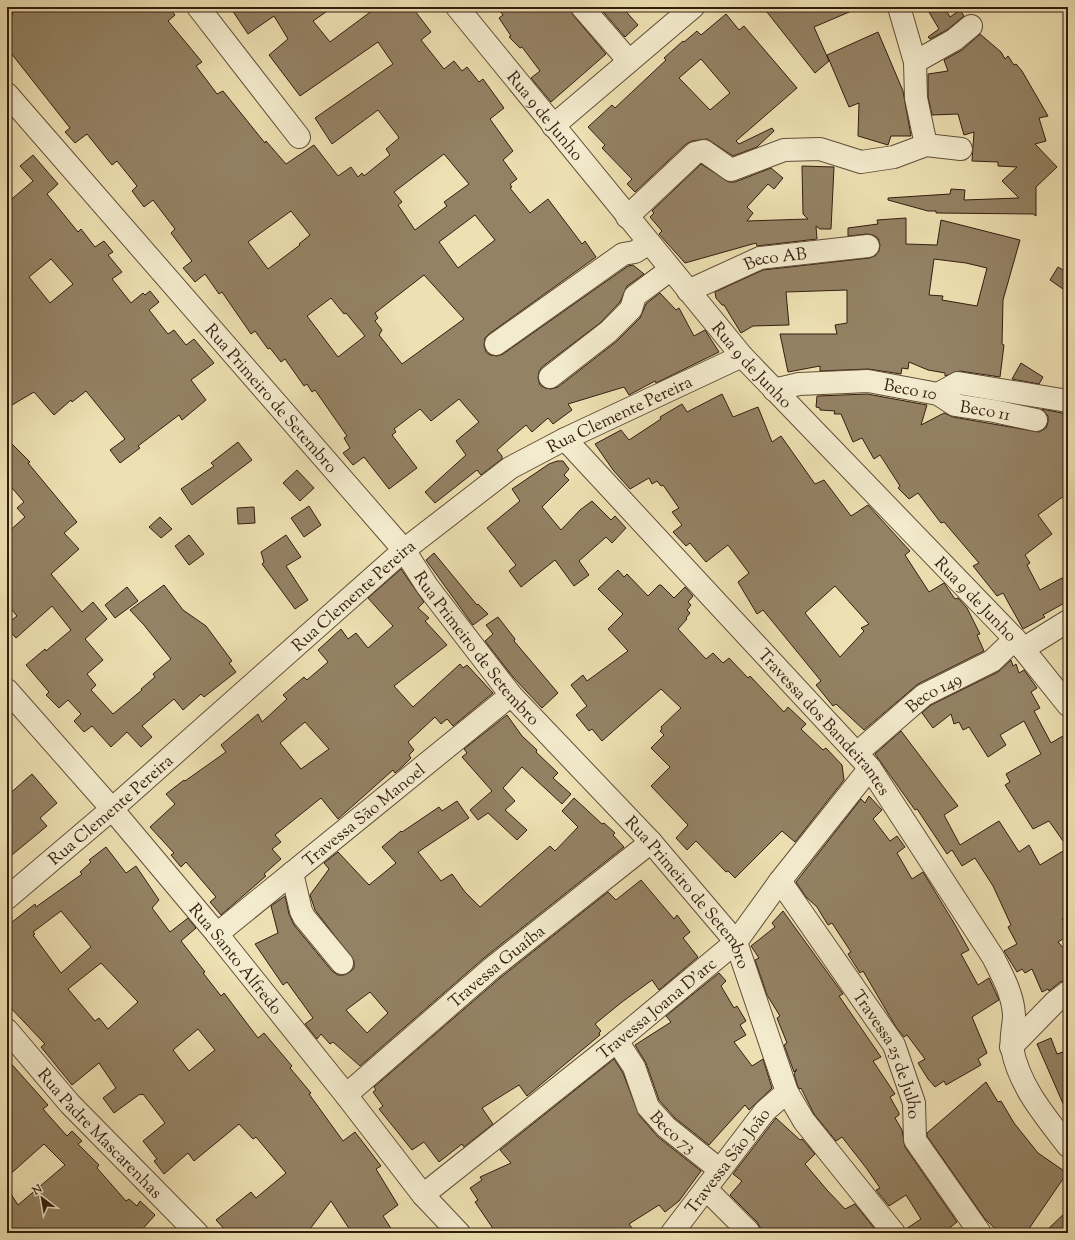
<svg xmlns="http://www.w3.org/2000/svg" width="1075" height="1240" viewBox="0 0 1075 1240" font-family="'Sorts Mill Goudy',serif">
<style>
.building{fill:#948264;stroke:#341d10;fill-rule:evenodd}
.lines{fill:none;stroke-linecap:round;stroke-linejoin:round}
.minor-casing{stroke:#624e38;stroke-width:24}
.minor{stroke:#f3ebcd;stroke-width:22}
.labels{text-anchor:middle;stroke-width:4;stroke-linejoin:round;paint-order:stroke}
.street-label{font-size:17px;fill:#341d10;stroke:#f3ebcd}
</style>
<rect width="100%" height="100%" fill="#ede0b2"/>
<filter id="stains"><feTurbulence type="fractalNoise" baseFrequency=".005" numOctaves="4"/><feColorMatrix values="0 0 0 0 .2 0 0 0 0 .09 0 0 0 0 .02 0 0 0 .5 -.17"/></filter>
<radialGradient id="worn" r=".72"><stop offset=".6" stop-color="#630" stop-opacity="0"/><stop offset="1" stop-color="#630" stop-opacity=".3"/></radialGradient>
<path class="building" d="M7 7H169L175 15 168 21 202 62 196 66 217 94 223 91 265 143 266 141 286 164 314 145 338 176 351 167 358 177 362 173 364 176 390 155 386 149 399 138 398 136 378 110 332 144 315 118 393 64 378 42 300 96 269 55 288 39 274 16 248 34 230 7H333L313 21 330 42 377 7H412L431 32 421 40 444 69 454 61 462 71 467 67 479 82 483 79 504 108 490 119 513 151 503 160 517 179 510 184 512 187 510 188 530 213 548 199 582 244 585 241 596 257 489 334 485 338 484 345 486 352 490 355 497 356 503 354 628 266 633 265 644 274 627 286 620 302 600 323 542 367 539 372 538 378 540 385 545 388 551 389 558 387 617 341 640 318 646 304 660 293 676 310 679 308 694 336 705 330 719 352 656 383 655 381 629 395 624 387 568 404 572 410 553 424 548 418 532 432 526 425 497 450 502 456V459L481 475 477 470 435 503 425 492 466 455 456 441 479 422 459 399 431 421 420 409 394 429 396 432 392 435 417 468 389 489 364 457 353 465 343 453 350 448 344 438 347 436 315 390 312 392 307 384 304 386 285 359 281 362 270 348 268 349 255 331 251 334 222 292 219 294 205 274 195 282 183 268 192 261 171 233 175 229 153 200 144 207 132 191 137 186 117 161 112 165 87 134 75 143 65 132 70 128 7 48V19L13 14ZM444 154 469 184 444 202 447 206 415 230 398 205 402 202 394 192ZM291 211 310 235 299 244 300 245 268 269 248 242ZM475 215 495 240 458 268 439 242ZM424 275 464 319 402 364 379 335 382 330 375 321 378 318 375 313ZM331 298 344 314 346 313 365 336 338 357 307 316Z
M497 7H570L573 15 606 54 551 102 531 78 540 71 522 47 520 48 509 37 511 36 499 18 503 15Z
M599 7H622L638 25 625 37Z
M763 7H861L814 27 829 61 815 73Z
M926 7H944L950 17 960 10 964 16 947 30 930 39 928 37 939 29Z
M726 14 739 30 744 26 797 88 736 141 739 144 772 128 774 131 757 147 733 156 707 139 692 141 686 144 635 192 627 184 632 179 602 148 605 145 588 127 612 105 615 108 666 60 664 58 683 41 684 42 697 31 701 35ZM701 59 730 93 710 110 679 78Z
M878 32 903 91 911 136H891L888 145 858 136 859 103 849 107 827 55Z
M980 34 1001 52 1005 59 1008 56 1014 65 1016 64 1022 71 1048 116 1039 118 1046 141 1035 144 1057 167 1036 187V216L1033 214 936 213V211H928L888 200V198L950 194 951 189 965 190 964 200 1019 198 1002 181 1017 167 998 166V162L972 161 974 132 964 135 958 114 932 115 928 97V74L948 71 944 60 962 50Z
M33 155 58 184 47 194 78 232 81 229 95 247 104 241 113 252 108 255 122 272 112 279 131 303 143 293 145 295 150 291 159 302 149 310 168 334 174 330 186 345 194 339 214 363 191 380 206 400 182 420 179 415 138 446 140 448 120 463 110 450 125 439 86 391 72 402 71 400 54 415 34 392 7 408V203L33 181 20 166ZM51 259 73 284 50 303 29 277Z
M701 164 729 182H735L771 168 783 178 774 189 768 184 747 207 753 213 747 221 808 219 803 214 802 166 834 167 831 229H820L816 226 817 239 757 246 756 243 685 263 659 234 662 231 650 217 654 213 652 211Z
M906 218V244L937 245 941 220 1020 240 1003 300 1002 344 1004 345 1000 377 960 371 945 376V373L928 370 909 362 908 369 902 368 901 374 868 369 820 371V366L788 372 780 334H837L835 325 847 323V290L786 292 789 325 753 326 741 333 724 305H722L716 298 715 292 763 270 869 258 875 256 879 251 880 245 878 238 873 235 867 234 848 236V228L878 224 877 220ZM934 259 966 263 987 268 977 306 942 300 943 296 929 295Z
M1058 267 1068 273V281L1063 289 1050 280Z
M1021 363 1043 377 1039 384 1012 379Z
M722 394 733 417 758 407 772 442 781 436 815 484 824 480 851 516 868 505 910 551 905 555 929 592 944 583 955 599 958 598 967 608 980 634 977 635 984 651 918 684 864 730 836 704 833 706 816 685 821 681 763 610 757 614 738 582 749 573 728 545 706 562 690 543 686 546 673 532 682 525 672 512 679 508 663 485 661 486 657 481 652 484 649 478 630 489 613 470 595 444 621 430 629 440 661 419 660 417 682 404 687 412ZM835 586 869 624 861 628 864 631 840 657 805 613Z
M867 394 927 405 921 425 944 413 953 417 1039 432 1046 428 1048 422V416L1042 409 1062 413 1068 417V493L1038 515 1052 534 1025 555 1030 563 1027 565 1040 590 1062 578 1068 588V601L1043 615 1045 617 1023 629 1003 593 997 596 973 566 979 563 944 522 941 523 918 493 909 499 898 488 900 486 880 455 874 459 862 438 853 442 841 414H834L835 411 820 410V408L816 407 817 396Z
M7 439 30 462 28 463 77 522 64 533 79 549 51 574 82 612 93 602 107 619 85 639 103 660 87 674 96 685 91 690 113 714 142 690 141 689 155 677 153 674 171 659 144 625 130 610 164 585 183 610 206 626 232 661 229 663 236 672 204 697 201 694 183 710 174 699 142 726 152 737 141 747 127 732 111 747 92 726 84 732 74 721 81 714 68 700 59 708 46 695 49 692 26 665 45 649 46 651 71 630 52 606 16 638 7 628V624L17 616 7 604V533L25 517 17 508 24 502 7 482Z
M238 442 252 460 192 505 181 489 214 466 211 463Z
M557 461H563L569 469 564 475 569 480 542 507 561 530 580 510 592 501 611 520 615 516 626 528 612 543 606 537 579 561 589 575 574 586 555 560 521 587 509 571 516 565 487 528 520 501 512 489 549 464Z
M297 470 314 488 300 501 283 483Z
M309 506 321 525 304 537 291 518Z
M254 507 255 523 238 524 237 508Z
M160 517 172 529 161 538 149 527Z
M189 535 204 554 189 565 175 546Z
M286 535 301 557 286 566 308 600 295 609 262 564 264 562 261 552Z
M434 553 477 605 478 604 488 614 473 625 426 560Z
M401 569 424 602 418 608 429 618 425 621 447 645 394 686 413 707 460 664 463 668 467 665 493 693 453 726 447 719 441 724 435 717 408 742 414 750 409 755 411 758 403 766 395 773 393 770 338 819 321 798 301 814 275 835 281 842 272 849 281 859 264 874 266 876 221 915 210 902 216 897 186 862 181 867 171 855 174 853 150 827 175 804 166 794 184 780 185 781 226 752 221 745 258 714 262 722 287 699 283 695 304 677 307 680 328 662 318 650 341 629 348 639 356 633 368 648 393 626 368 598ZM305 722 329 749 301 769 280 743Z
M618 570 624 577 627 574 648 596 659 585H661L674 598 685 587 693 596 688 602 691 605 687 610 690 613 686 618 687 619 678 629 706 659 713 653 723 663 729 658 748 678 750 676 784 712 788 707 806 724 801 729 823 750 826 748 842 765 844 780 795 842 782 831 735 878 728 871 726 872 696 841 687 850 676 838 688 825 651 786 670 767 651 748 664 735 660 731 662 729 661 727 681 708 661 689 602 741 592 729 589 731 576 715 587 706 571 685 583 675 587 681 628 651 608 629 623 614 598 589Z
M127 587 138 601 115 618 105 605Z
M498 617 515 639 514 641 558 693 542 708 513 677 485 641 493 634 486 625Z
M1011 660 1013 666 1016 664 1019 673 1024 670 1037 688 1031 692 1040 708 1034 711 1051 743 1068 733V916L1062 919 1068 928V936L1058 942 1068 953V980L1060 982 1049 991 1048 989 1042 992 1032 969 1025 973 1022 969 1017 972 1004 951 1017 944 1008 927 1011 925 993 886 975 858 962 866 952 850 947 854 917 809 915 810 875 754 901 731 958 806 944 815 960 845 999 821 1019 852 1029 845 1040 865 1068 848 1049 821 1033 829 1005 785 1010 782 1006 774 1041 754 1024 721 1000 735 1006 745 988 757 969 727 963 730 959 722 954 724 951 714 933 728 922 713 931 705 998 672Z
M507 715 522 736 537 750 536 752 558 773 553 778 571 794 562 804 522 767 503 788 515 801 505 810 527 830 517 840 488 813 478 820 470 810 492 791 462 757 467 753 464 749Z
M32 774 57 803 40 818 47 826 7 859V796Z
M869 796 882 810 873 819 890 841 897 836 905 847 897 853 912 879 923 872 954 923 969 950 961 954 978 985 989 978 999 1000 972 1017 987 1053 978 1059 981 1065 946 1085 944 1081 935 1087 928 1079 918 1063 925 1059 907 1035 904 1037 896 1027 863 971 860 973 848 954 851 952 832 923 828 925 817 907 806 897 796 882 861 799 865 803Z
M574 798 602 824 604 823 615 833 613 835 624 847 484 958 360 1066 333 1042 330 1044 321 1034 317 1039 305 1024 313 1018 287 982 283 985 255 944 278 933 271 906 285 896 289 914 294 925 332 971 338 975H344L350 972 354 968V961L315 910 310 895 329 869 324 863 338 852 369 885 396 863 382 847 401 831 402 832 439 807 442 811 457 801 469 818 418 852 441 881 452 874 465 892 480 907 550 846 555 851 578 827 562 811ZM370 992 388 1013 367 1033 346 1010Z
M106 847 126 873 136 866 159 900 152 908 170 932 188 918 196 928 181 941 205 972 203 973 221 996 224 993 258 1038 264 1033 281 1053 292 1066 290 1068 311 1093 309 1094 343 1141 355 1132 381 1166 376 1169 398 1205 383 1216 394 1233H352L331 1201 307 1233H228L216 1220 251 1192 256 1198 286 1173 256 1137 253 1139 239 1124 194 1161 188 1153 164 1174 154 1161 157 1159 143 1141 165 1123 143 1094 141 1095 140 1094 114 1113 103 1098 116 1088 99 1063 72 1085 41 1047 45 1044 7 1004V926L35 904 36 907 82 874 80 872 91 862 89 860ZM61 911 91 947 61 973 33 935 35 934 33 932ZM101 963 138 1002 108 1029 99 1018 95 1021 68 989ZM198 1029 215 1050 189 1071 173 1050Z
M641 880 674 919 677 915 690 932 683 938 698 957 659 990 652 980 622 1002 595 1024 601 1031 599 1033 600 1035 527 1096 519 1085 482 1108 493 1124 464 1147 462 1144 439 1162 424 1142 412 1150 379 1109 383 1106 373 1092 376 1090 374 1087 500 978 608 892 616 900Z
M783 911 843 994 839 996 881 1057 873 1061 895 1094 890 1097 899 1113V1115L895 1118 902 1130 905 1147 957 1222 943 1233H906V1229L921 1219 906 1195 889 1206 876 1190 880 1188 867 1169 842 1137 836 1141 814 1114 801 1088 800 1089 798 1087 794 1074 797 1069 794 1072 784 1045 787 1043 777 1018 780 1016 767 995 755 960 759 958 751 946 775 927 772 923Z
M719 973 726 981 721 986 734 1008 737 1006 746 1021 740 1025 746 1035 734 1042 752 1066 763 1059 772 1088 749 1110 745 1105 709 1145 675 1118 659 1100 646 1063 635 1045 671 1022 666 1016Z
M1051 1038 1057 1054 1063 1052 1068 1065V1115L1037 1044Z
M7 1059 48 1105 43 1109 67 1136 72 1131 82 1141 78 1144 99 1165 97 1168 126 1201 129 1199 137 1206 140 1201 155 1215 139 1233H7V1188L18 1205 65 1165 44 1144 7 1177Z
M614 1059 623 1073 639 1115 658 1137 701 1171 679 1201 665 1212 659 1205 629 1224 636 1233H496L475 1202 478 1200 470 1188 482 1180 480 1177 511 1163 500 1150Z
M986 1082 998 1102 1001 1101 1014 1123 1038 1153 1067 1173 1026 1233H1000L985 1219 927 1136V1133Z
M776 1118 800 1140 802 1139 815 1154 805 1164 827 1190 845 1209 855 1204 878 1233H760V1227L757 1222 730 1195 742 1181 733 1174Z
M1068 1210V1233H1044Z"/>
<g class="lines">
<defs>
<g id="minor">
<path d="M198 7 299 137"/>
<path id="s1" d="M457 7 742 356 1015 639 1068 705"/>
<path d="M582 7 629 61"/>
<path d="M899 7 915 62 916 98 926 145 961 149"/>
<path d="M915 62 954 40 971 26"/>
<path id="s2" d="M7 94 404 550 427 586 511 695 651 842 736 942 787 1092 804 1121 894 1233"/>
<path d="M553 126 693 7"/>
<path d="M627 217 695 153 704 151 731 170 784 150 820 149 861 162 894 157 926 145"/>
<path id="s3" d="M688 291 760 258 868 246"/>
<path d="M496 344 623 254 635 252 649 243"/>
<path d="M550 377 608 332 631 309 635 296 670 270"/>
<path id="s4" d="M774 390 799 384 868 381 938 394 958 383 1068 401"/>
<path id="s5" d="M938 394 955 405 994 411 1036 420"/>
<path id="s6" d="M565 439 870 768 993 957C1002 975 1013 994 1014 1015 1014 1026 1010 1038 1012 1048 1019 1086 1045 1116 1068 1146"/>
<path d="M1023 649 1068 621"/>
<path id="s7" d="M7 690 112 809 217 934 346 1095 423 1195 459 1233"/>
<path id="s8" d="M857 753 924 695 992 661 1015 639"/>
<path d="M292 873 301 911 304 917 342 963"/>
<path id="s9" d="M780 881 894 1045 914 1103 915 1140 980 1233"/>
<path id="s10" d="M7 898 112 809 404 550 510 468 565 439 742 356"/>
<path id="s11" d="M217 934 511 695"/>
<path id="s12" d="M7 1030 70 1104 197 1233"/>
<path id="s13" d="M617 1041 634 1067 648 1107 666 1127 720 1170"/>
<path d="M1011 1047 1055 1002 1068 992"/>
<path id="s14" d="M346 1095 492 968 651 842"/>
<path d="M706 1189 748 1231"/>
<path id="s15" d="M423 1195 617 1041 736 942 780 881 870 768"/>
<path id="s16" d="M672 1233 765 1111 787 1092"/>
</g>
</defs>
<use href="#minor" class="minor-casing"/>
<use href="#minor" class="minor"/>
</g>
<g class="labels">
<g class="street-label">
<text dy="6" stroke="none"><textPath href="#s1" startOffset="140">Rua 9 de Junho</textPath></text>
<text dy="6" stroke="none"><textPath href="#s3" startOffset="94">Beco AB</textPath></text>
<text dy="6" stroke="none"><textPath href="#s1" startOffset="464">Rua 9 de Junho</textPath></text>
<text dy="6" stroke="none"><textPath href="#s4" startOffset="138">Beco 10</textPath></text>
<text dy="6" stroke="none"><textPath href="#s2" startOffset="403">Rua Primeiro de Setembro</textPath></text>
<text dy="6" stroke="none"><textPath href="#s5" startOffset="51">Beco 11</textPath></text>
<text dy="6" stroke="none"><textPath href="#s10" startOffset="784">Rua Clemente Pereira</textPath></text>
<text dy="6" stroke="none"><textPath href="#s10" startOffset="460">Rua Clemente Pereira</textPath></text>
<text dy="6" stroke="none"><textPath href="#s1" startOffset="788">Rua 9 de Junho</textPath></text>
<text dy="6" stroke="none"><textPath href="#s2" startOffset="727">Rua Primeiro de Setembro</textPath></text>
<text dy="6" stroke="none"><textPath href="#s8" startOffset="98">Beco 149</textPath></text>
<text dy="6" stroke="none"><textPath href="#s6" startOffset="384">Travessa dos Bandeirantes</textPath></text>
<text dy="6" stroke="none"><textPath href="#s10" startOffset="136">Rua Clemente Pereira</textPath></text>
<text dy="6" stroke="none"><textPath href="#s11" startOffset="189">Travessa São Manoel</textPath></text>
<text dy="6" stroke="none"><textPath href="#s2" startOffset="1051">Rua Primeiro de Setembro</textPath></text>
<text dy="6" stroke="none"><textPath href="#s7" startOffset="353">Rua Santo Alfredo</textPath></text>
<text dy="6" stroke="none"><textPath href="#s14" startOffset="198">Travessa Guaíba</textPath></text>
<text dy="6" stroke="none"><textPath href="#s15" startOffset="299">Travessa Joana D'arc</textPath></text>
<text dy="6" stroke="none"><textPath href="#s9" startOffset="206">Travessa 25 de Julho</textPath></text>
<text dy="6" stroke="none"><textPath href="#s13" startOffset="109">Beco 73</textPath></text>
<text dy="6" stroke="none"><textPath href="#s12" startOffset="139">Rua Padre Mascarenhas</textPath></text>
<text dy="6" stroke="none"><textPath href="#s16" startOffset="91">Travessa São João</textPath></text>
</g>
</g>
<rect width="1075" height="1240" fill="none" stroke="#ede0b2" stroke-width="24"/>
<rect x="8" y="8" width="1059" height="1224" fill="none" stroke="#341d10" stroke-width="2"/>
<rect x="12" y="12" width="1051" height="1216" fill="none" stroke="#341d10"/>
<g transform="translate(42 1198) rotate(329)" stroke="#f3ebcd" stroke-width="3" paint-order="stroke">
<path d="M0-3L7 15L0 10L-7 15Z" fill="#341d10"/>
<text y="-6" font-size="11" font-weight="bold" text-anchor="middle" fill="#341d10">N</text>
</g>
<rect width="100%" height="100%" filter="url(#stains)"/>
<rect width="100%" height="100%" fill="url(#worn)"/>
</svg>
